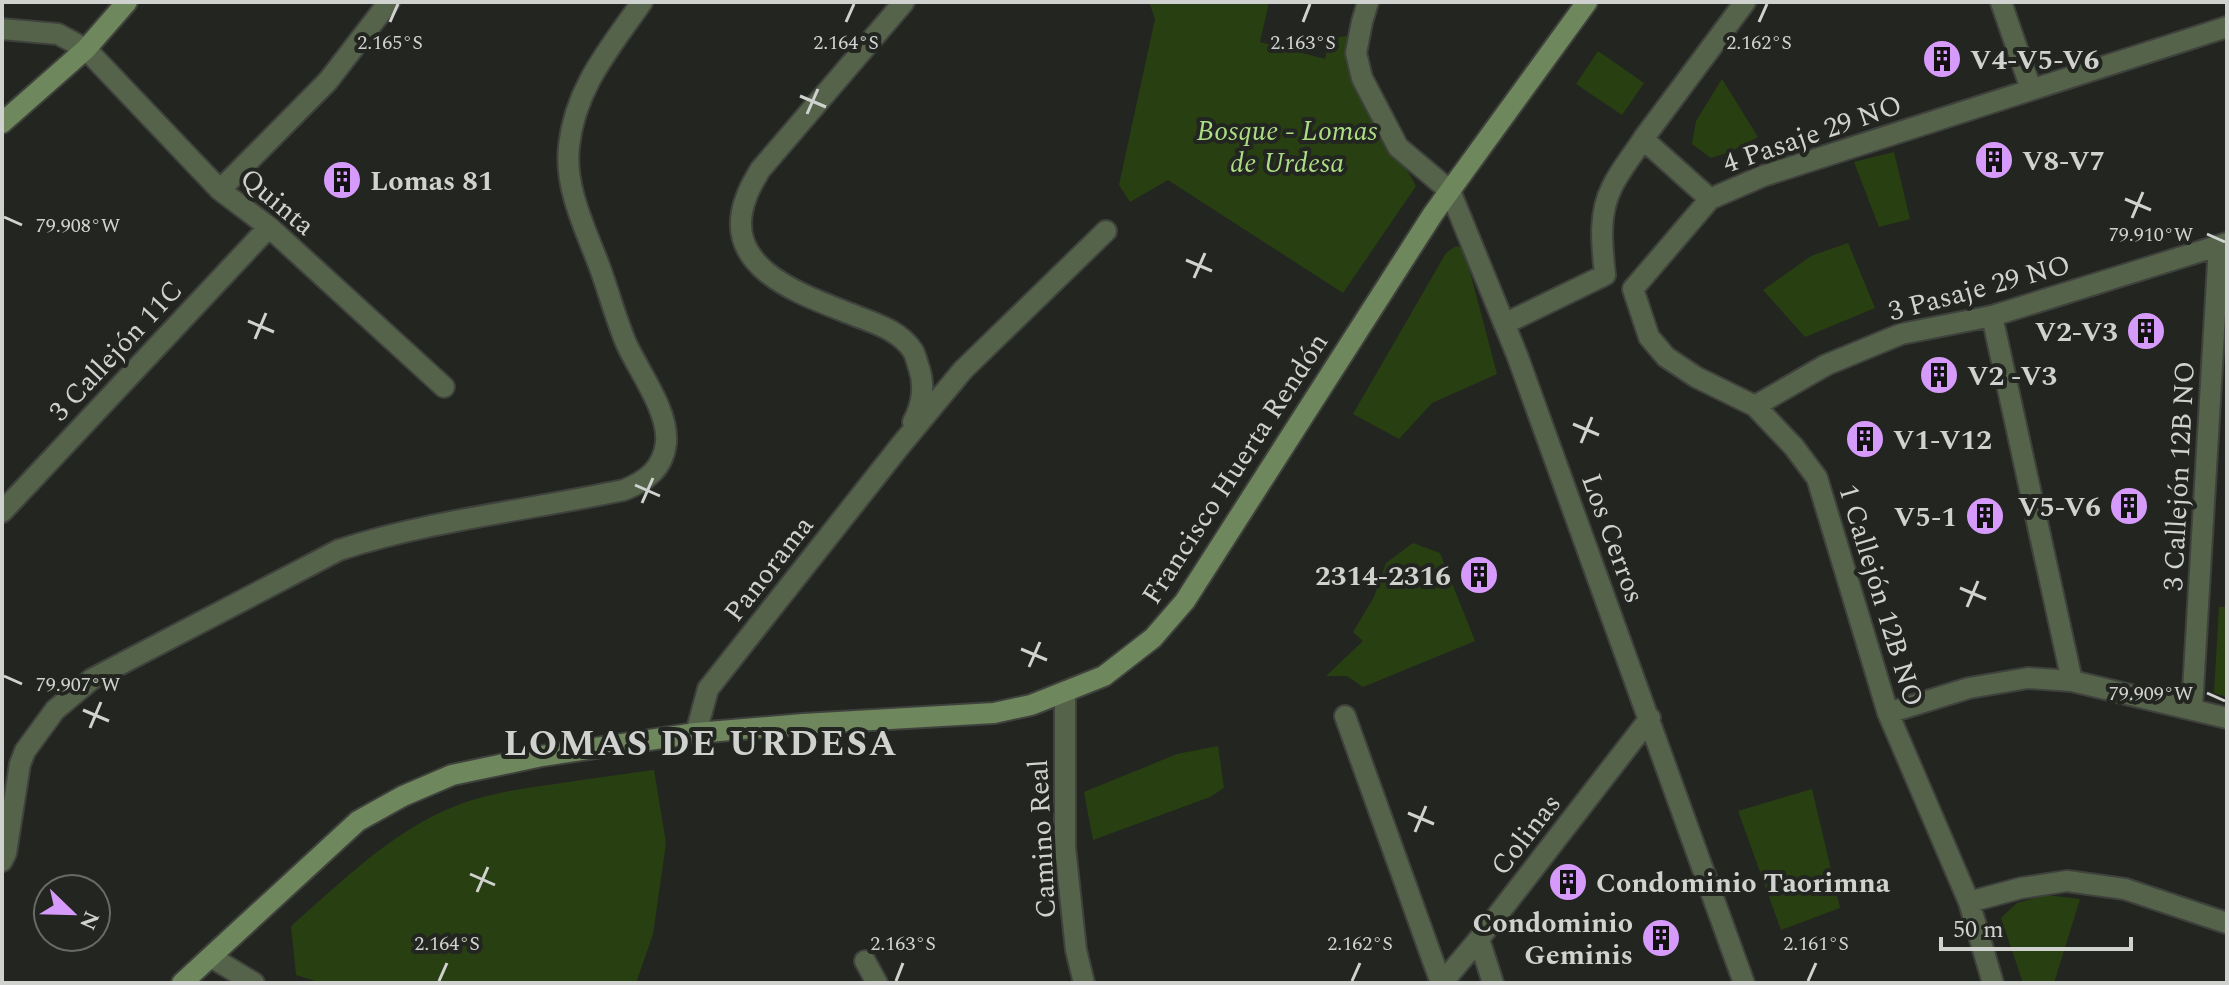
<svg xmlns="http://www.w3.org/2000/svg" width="2229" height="985" viewBox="0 0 2229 985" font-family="Spectral,serif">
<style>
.green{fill:#284011}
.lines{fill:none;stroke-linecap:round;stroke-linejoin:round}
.street-casing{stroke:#3f413d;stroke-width:24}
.secondary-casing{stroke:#3f413d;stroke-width:24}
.street{stroke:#546349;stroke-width:20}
.secondary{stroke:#6f875d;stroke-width:20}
.ticks{fill:none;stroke:#d0d2cf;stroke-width:3}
.labels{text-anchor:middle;stroke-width:8;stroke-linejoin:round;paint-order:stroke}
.poi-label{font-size:28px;font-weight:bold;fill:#d0d2cf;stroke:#232521;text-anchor:start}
.park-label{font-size:28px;font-style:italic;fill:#acdd84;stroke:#232521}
.street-label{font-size:28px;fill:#d0d2cf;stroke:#232521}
.district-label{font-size:36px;font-weight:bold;letter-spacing:2px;fill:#d0d2cf;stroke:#232521}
.ticks-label{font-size:20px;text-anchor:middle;fill:#d0d2cf;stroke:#232521;stroke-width:8;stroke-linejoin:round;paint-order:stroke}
</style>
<rect width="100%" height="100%" fill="#232521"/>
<path class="green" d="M1149 2H1269L1260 42 1325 59 1329 38 1347 36 1349 66 1416 186 1343 293 1168 180 1130 202 1119 185 1155 19Z
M1598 51 1644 83 1622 115 1576 84Z
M1722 79 1758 137 1730 152 1711 158 1692 144 1696 121Z
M1894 152 1910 219 1879 227 1854 162Z
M1848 243 1875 308 1805 337 1763 290 1811 256Z
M1456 246 1464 249 1497 374 1432 403 1399 439 1353 414 1446 253Z
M1413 543 1440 553 1475 641 1363 687 1347 676H1326L1363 641 1353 632 1374 597 1386 563Z
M2219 607H2227V697L2214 693Z
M1218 746 1224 788 1210 797 1093 840 1084 792 1177 754Z
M654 770 666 843 653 934 636 983H322L296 975 291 926C337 886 382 841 437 814 477 794 519 789 562 783 593 778 624 774 654 770Z
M1812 789 1840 908 1781 930 1738 811Z
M2045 895 2080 899 2054 983H2023L2001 918 2017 903Z"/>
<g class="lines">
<defs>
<path id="street" d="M904 2 760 170C755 179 749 188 746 198 719 270 806 296 856 316 877 324 900 331 913 351 916 356 917 363 919 368 925 386 922 406 913 422
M1368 2 1362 22 1356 53 1362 78 1398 147 1450 191 1517 355 1744 983
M2001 2 2031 89
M2 29 58 34 86 49 220 190 269 227 444 387
M220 190 328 81 389 2
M1710 199 1643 139 1745 2
M1605 275C1602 246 1598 214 1612 187 1620 170 1633 155 1643 139
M1633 289 1649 337 1666 357 1696 377 1755 406 1794 447 1817 478 1888 713 1969 902 1993 983
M1633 289 1710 199 1763 176 2227 27
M1992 316 2072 681
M1504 324 1605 275
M1755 406 1826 365 1901 334 1992 316 2227 243
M2 512 269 227
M1065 692V847L1076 950 1084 983
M2192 708 2219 246
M1888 713 1969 688 2028 678 2072 681 2227 718
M1345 716 1441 983
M696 733 708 689 900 446 963 370 1106 231
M2 861 6 853 20 764 25 751 55 710 92 679 339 550C432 520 529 510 624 490 646 481 663 469 666 443 669 411 639 372 626 343 616 319 609 293 600 268 586 230 564 188 569 146 575 88 610 48 642 2
M1969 902 2021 888 2067 881 2125 889 2227 923
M1479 939 1493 983
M211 957 254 983
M865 961 877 983
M1442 983 1479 939 1650 718"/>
<path id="secondary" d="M2 123 86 49 127 2
M182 983 358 821 403 796 452 775 542 756 696 733 803 724 994 713 1031 705 1104 676 1153 638 1185 601 1433 214 1587 2"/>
</defs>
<use href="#street" class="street-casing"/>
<use href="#secondary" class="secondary-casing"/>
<use href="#street" class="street"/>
<use href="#secondary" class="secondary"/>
</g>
<path class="ticks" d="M390 22 398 4M846 22 854 4M1303 22 1310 4M1759 22 1767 4M800 96 826 107M807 114 818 89M2125 199 2151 210M4 217 22 225M2132 218 2143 192M2207 234 2225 242M1186 260 1212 271M1194 278 1205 253M248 321 274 332M255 339 266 313M1573 424 1599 435M1581 443 1592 417M635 485 660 496M642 503 653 478M1960 588 1986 599M1967 607 1978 581M1021 649 1047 660M1029 667 1040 642M4 676 22 684M2207 693 2225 701M83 710 109 721M90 728 101 702M1408 813 1434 824M1415 832 1426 806M470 874 495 885M477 892 488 867M439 981 447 963M896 981 903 963M1352 981 1360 963M1808 981 1816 963"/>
<defs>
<symbol id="building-disc" viewBox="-11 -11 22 22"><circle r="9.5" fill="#d69bfa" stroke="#232521"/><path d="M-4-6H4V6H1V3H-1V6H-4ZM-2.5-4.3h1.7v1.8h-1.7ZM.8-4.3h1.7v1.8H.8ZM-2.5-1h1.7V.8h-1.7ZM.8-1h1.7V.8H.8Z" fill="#111"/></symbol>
</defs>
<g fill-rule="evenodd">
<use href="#building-disc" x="1920" y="37" width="44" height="44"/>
<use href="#building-disc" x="1972" y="138" width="44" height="44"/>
<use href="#building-disc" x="320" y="158" width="44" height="44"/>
<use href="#building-disc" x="2124" y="309" width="44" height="44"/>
<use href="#building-disc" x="1917" y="353" width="44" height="44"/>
<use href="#building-disc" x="1843" y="417" width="44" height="44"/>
<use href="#building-disc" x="2107" y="484" width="44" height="44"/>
<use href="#building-disc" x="1963" y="494" width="44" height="44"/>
<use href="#building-disc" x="1457" y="553" width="44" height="44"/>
<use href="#building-disc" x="1546" y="860" width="44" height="44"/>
<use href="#building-disc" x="1639" y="916" width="44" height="44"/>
</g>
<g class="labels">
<g class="poi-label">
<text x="1970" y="69">V4-V5-V6</text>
<text x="2022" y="170">V8-V7</text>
<text x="370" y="190">Lomas 81</text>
<text x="2118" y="341" text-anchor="end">V2-V3</text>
<text x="1967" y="385">V2 -V3</text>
<text x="1893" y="449">V1-V12</text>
<text x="2101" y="516" text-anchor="end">V5-V6</text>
<text x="1957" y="526" text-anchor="end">V5-1</text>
<text x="1451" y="585" text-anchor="end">2314-2316</text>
<text x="1596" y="892">Condominio Taorimna</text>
<text x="1633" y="932" text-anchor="end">Condominio<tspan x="1633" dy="32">Geminis</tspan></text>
</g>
<g class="park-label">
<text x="1287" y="140">Bosque - Lomas<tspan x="1287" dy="32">de Urdesa</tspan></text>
</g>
<g class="street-label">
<text transform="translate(1812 133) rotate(-19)" y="10">4 Pasaje 29 NO</text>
<text transform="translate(278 201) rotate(40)" y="10">Quinta</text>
<text transform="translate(1979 287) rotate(-15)" y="10">3 Pasaje 29 NO</text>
<text transform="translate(115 350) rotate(-47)" y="10">3 Callejón 11C</text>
<text transform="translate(1234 468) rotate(-57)" y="10">Francisco Huerta Rendón</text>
<text transform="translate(2178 476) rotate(-87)" y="10">3 Callejón 12B NO</text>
<text transform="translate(1614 538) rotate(70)" y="10">Los Cerros</text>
<text transform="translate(768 568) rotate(-52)" y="10">Panorama</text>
<text transform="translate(1882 595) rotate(73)" y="10">1 Callejón 12B NO</text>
<text transform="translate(1525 834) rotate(-52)" y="10">Colinas</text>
<text transform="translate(1041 839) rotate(-93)" y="10">Camino Real</text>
</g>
<g class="district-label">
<text x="701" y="755">LOMAS DE URDESA</text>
</g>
</g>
<g class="ticks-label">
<text x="390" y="49">2.165°S</text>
<text x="846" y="49">2.164°S</text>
<text x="1303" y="49">2.163°S</text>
<text x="1759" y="49">2.162°S</text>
<text x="78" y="232">79.908°W</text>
<text x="2151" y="241">79.910°W</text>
<text x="78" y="691">79.907°W</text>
<text x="2151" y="700">79.909°W</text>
<text x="447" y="950">2.164°S</text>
<text x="903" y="950">2.163°S</text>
<text x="1360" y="950">2.162°S</text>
<text x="1816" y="950">2.161°S</text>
</g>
<rect width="2229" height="985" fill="none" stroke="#d0d2cf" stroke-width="8"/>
<g transform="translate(72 913) rotate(113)"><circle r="38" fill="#232521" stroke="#686a67" stroke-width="2"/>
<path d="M0-6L14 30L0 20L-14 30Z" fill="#d69bfa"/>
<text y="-12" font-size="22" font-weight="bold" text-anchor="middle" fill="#d0d2cf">N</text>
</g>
<path d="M1941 937v12h190v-12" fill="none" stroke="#d0d2cf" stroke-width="4"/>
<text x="1953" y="937" font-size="24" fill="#d0d2cf" stroke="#232521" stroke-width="6" paint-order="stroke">50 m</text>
</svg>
